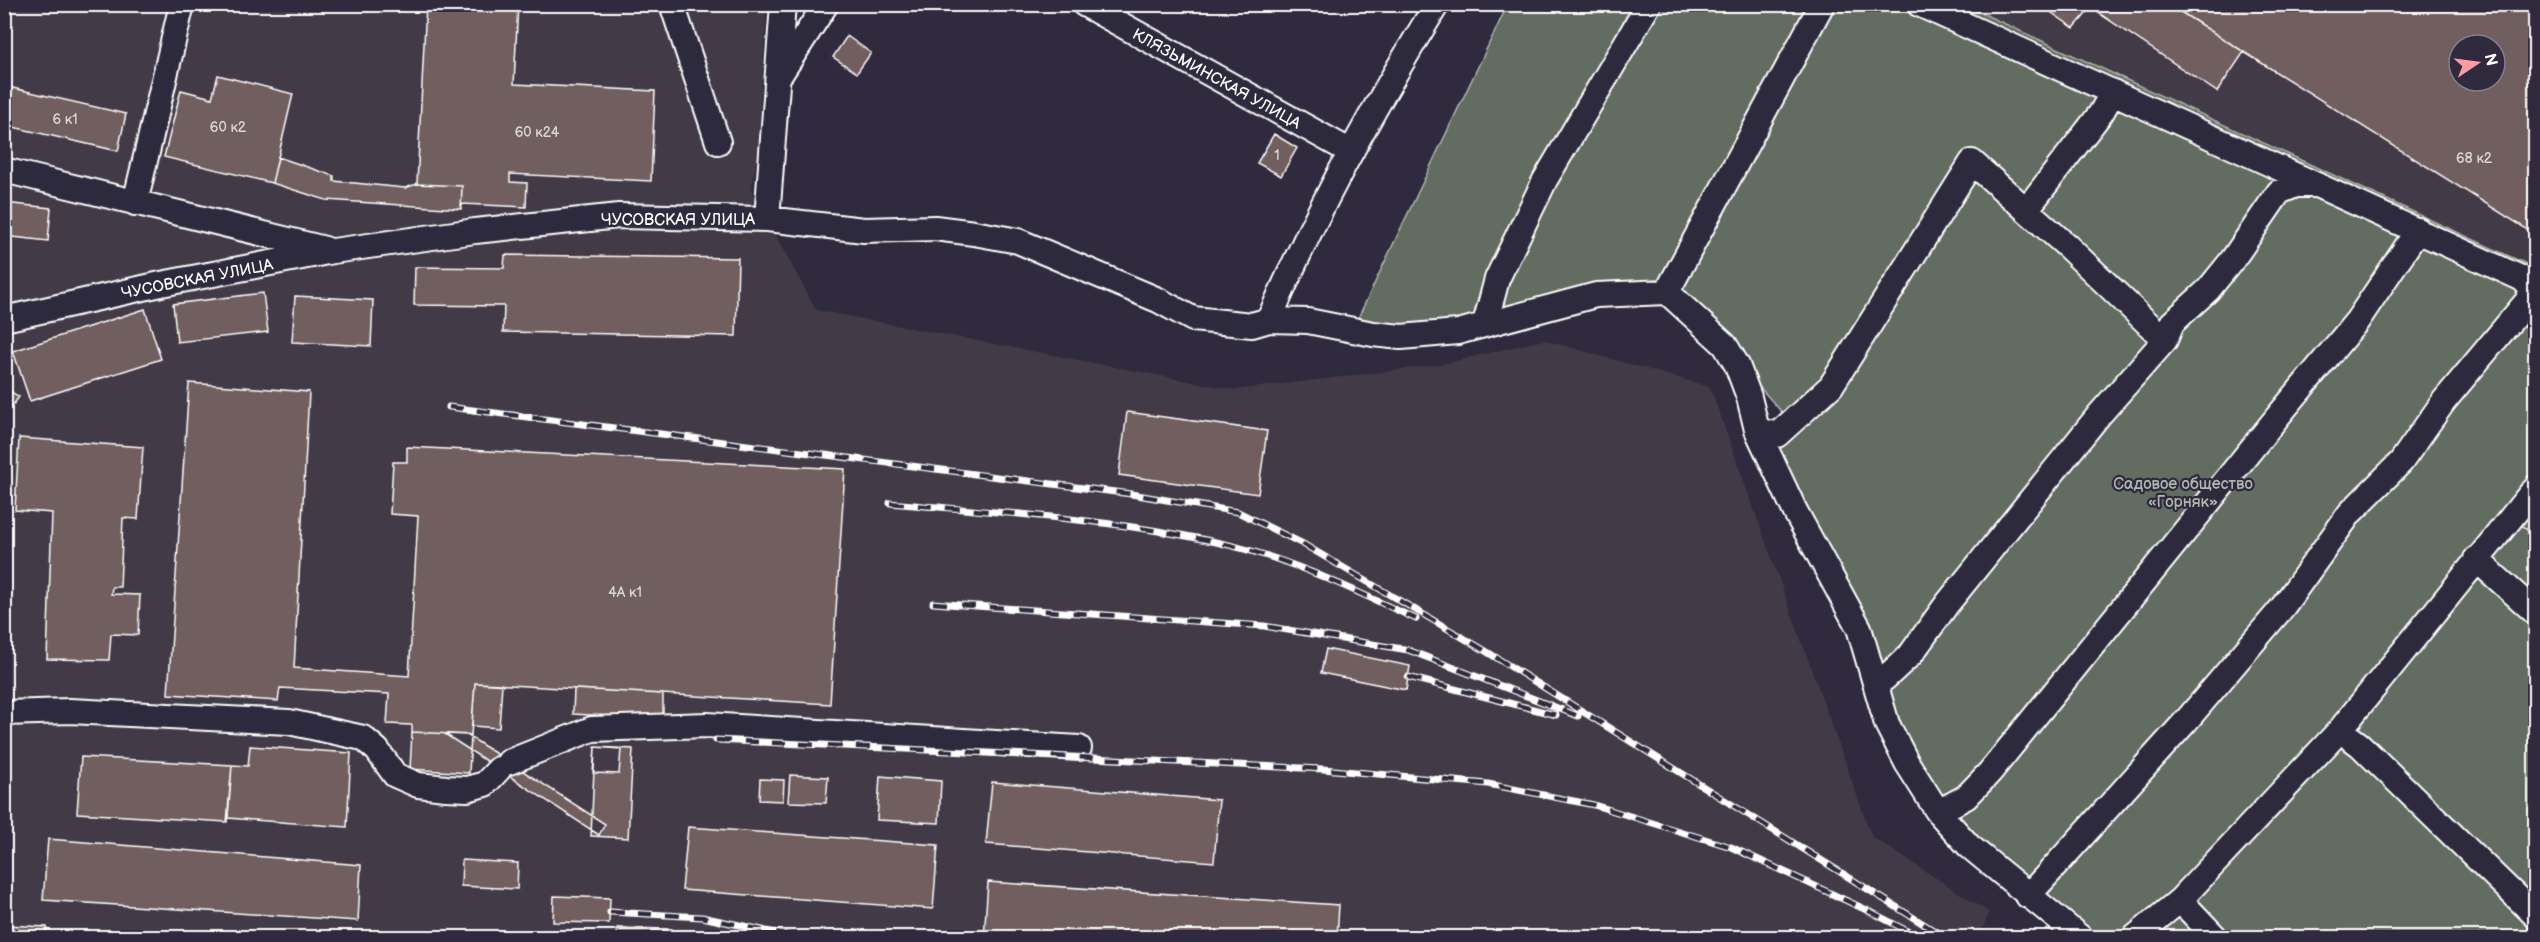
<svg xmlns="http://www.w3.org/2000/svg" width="2540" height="942" viewBox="0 0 2540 942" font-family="'Balsamiq Sans',sans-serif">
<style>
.built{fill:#433a47;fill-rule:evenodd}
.green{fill:#646c60;stroke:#b2b6b0;stroke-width:1.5}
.building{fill:#715f5e;stroke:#fff;stroke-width:1.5;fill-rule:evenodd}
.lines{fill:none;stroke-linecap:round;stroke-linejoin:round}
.minor-casing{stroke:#fff;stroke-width:28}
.minor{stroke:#2f2a3d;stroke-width:24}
.rail-casing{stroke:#fff;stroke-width:7}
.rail{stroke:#2f2a3d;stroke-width:4.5;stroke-dasharray:14;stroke-linecap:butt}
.labels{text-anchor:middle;stroke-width:4.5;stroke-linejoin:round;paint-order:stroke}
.number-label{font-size:14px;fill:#dcd7d7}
.street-label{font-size:16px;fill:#fff;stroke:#2f2a3d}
.park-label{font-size:16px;fill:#b2b6b0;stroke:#2f2a3d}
</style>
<rect width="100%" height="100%" fill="#2f2a3d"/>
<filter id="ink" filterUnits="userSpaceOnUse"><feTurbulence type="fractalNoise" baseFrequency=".0167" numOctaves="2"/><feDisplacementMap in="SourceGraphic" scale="12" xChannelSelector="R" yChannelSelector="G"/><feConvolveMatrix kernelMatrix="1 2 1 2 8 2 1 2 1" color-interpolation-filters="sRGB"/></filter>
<g filter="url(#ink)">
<path class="built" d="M5 4 767 5 757 158 751 190 816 310 1235 390 1438 365 1544 340 1710 387 1872 837 1989 912 1979 938H5Z
M1964 5H2535V268ZM2459 45H2495V81H2459Z"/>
<path class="green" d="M1508 4 1964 5 2535 268V937H2088L2029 891 1931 794 1767 448 1794 426 1696 315 1667 292 1465 323 1383 328 1358 318Z"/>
<path class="building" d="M426 4H518L514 84 655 91 651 181 510 174V182L527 183 526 207 462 204 461 209 462 186 417 184Z
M2039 4H2168L2244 52 2217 92 2091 8 2074 28Z
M2168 4H2536V235L2244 52ZM2459 45H2495V81H2459Z
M847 36 871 53 857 73 833 57Z
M218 75 293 94 272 183 164 157 181 90 212 98Z
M4 86 126 114 118 151 4 125Z
M1274 134 1297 148 1281 176 1257 163Z
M278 157 334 176V181L405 188 417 184 462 186 461 209 326 200 272 183Z
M4 203 51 208 48 241 4 236Z
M505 255 738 258 736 336 503 332 504 306 414 305 415 267 504 268Z
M263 293 268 332 177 342 173 304Z
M295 296 373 300 371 346 292 342Z
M145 309 161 359 30 401 13 351Z
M189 383 309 392 294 668 409 676 418 516 390 514 393 462H407V447L845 469 830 704 475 683 471 735 412 732V725L387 724 389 694 280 688 278 701 168 694Z
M4 387 19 397 4 417Z
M1127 412 1267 431 1258 494 1119 475Z
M19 438 143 447 138 519 123 518 120 587H112L111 594 140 595 138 635 111 634 109 660 47 659 52 513 15 510Z
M2536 506V537L2520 524Z
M1326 649 1410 666 1406 690 1321 673Z
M475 683 502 684 499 728 472 726Z
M574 689 663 694V719L573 714Z
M412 732 471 735 469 773 410 769Z
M445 734 467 735 605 824 599 835Z
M250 746 351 753 347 827 228 818 232 765 248 766Z
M595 747 621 749 619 774 593 773Z
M595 747 633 749 628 838 591 836Z
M81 757 232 765 227 822 77 813Z
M790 775 828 777 826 803 788 802Z
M880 776 941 781 939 823 877 820Z
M760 779 784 780 783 801 759 800Z
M992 782 1219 800 1214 862 986 844Z
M688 827 938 845 933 909 682 890Z
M48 839 361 865 358 921 43 900Z
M462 860 518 863 517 889 461 886Z
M988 882 1339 905 1337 938H984Z
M554 896 610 898 609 923 553 922Z
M4 925 47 927 46 938H4Z
M617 928 672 929V938H617Z"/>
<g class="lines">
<defs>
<path id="minor" d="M672 4 718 142
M1084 4 1351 152
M1919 4 2523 279 2532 290 2529 299 2444 401 2401 462 2350 513 2282 608 2186 721 2028 896
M781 73 826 4
M4 170 325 249
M135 203 182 4
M2026 210 2101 113 2113 92
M767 219 783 4
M1667 292 1822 4
M4 319 161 284 333 251 475 231 619 216 767 219 864 230 935 228 974 233 1018 241 1158 300 1193 319 1252 325 1269 320 1308 321 1373 334 1401 337 1458 332 1596 295 1667 292 1725 345 1737 365 1749 397 1757 430 1795 511 1859 628 1887 724 1907 763 1938 812 1969 846 2081 938
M1269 320C1316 210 1374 106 1437 4
M1485 324 1497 279 1545 180 1649 4
M1757 430 1777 435 1831 386 1972 162 2067 246 2165 340
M2476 559 2536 613
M1875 680 1884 679 1911 654 1947 604 2099 415 2165 340 2172 323 2208 290 2233 259 2279 192 2296 185H2317
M4 713 70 711 289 722 363 738 377 750 395 775 418 785 446 788 467 789 485 784 499 769
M2340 730 2360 745 2536 916
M509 762 592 729 707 725 1079 748
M1938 812 1966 797 1990 772 2279 415 2357 321 2418 230
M2180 900 2216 938
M2134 938 2180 900 2340 730 2536 487"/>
</defs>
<use href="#minor" class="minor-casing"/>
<use href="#minor" class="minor"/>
<defs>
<path id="rail" d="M449 407 1131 494 1238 512 1303 544 1484 650 1946 938
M890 503C1003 513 1118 519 1229 545 1295 561 1355 591 1416 619
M933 603 1264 626 1408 650 1578 716
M1408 677 1556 715
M716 740 1323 769 1488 784 1594 805 1731 847 1873 913 1921 938
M610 912 702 917 799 938"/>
</defs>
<use href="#rail" class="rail-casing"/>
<use href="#rail" class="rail"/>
</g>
</g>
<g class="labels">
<g class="number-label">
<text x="65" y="124">6 к1</text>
<text x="228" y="132">60 к2</text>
<text x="537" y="137">60 к24</text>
<text x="1277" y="160">1</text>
<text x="2474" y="163">68 к2</text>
<text x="625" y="597">4А к1</text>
</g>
<g class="street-label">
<text transform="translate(1217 78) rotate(29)" y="6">КЛЯЗЬМИНСКАЯ УЛИЦА</text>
<text x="678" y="225">ЧУСОВСКАЯ УЛИЦА</text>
<text transform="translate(197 278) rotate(-11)" y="6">ЧУСОВСКАЯ УЛИЦА</text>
</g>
<g class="park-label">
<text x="2183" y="489">Садовое общество<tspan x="2183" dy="18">«Горняк»</tspan></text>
</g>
</g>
<rect width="2540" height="942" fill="none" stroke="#2f2a3d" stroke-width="24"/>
<rect x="12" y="12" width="2516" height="918" fill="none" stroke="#fff" stroke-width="2" filter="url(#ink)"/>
<g transform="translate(2477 63) rotate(77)"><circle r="28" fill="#2f2a3d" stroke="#827f8b" stroke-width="1.5"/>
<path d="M0-4.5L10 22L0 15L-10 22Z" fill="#ff9aa2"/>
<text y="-9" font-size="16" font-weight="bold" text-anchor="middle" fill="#ffffff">N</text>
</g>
</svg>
